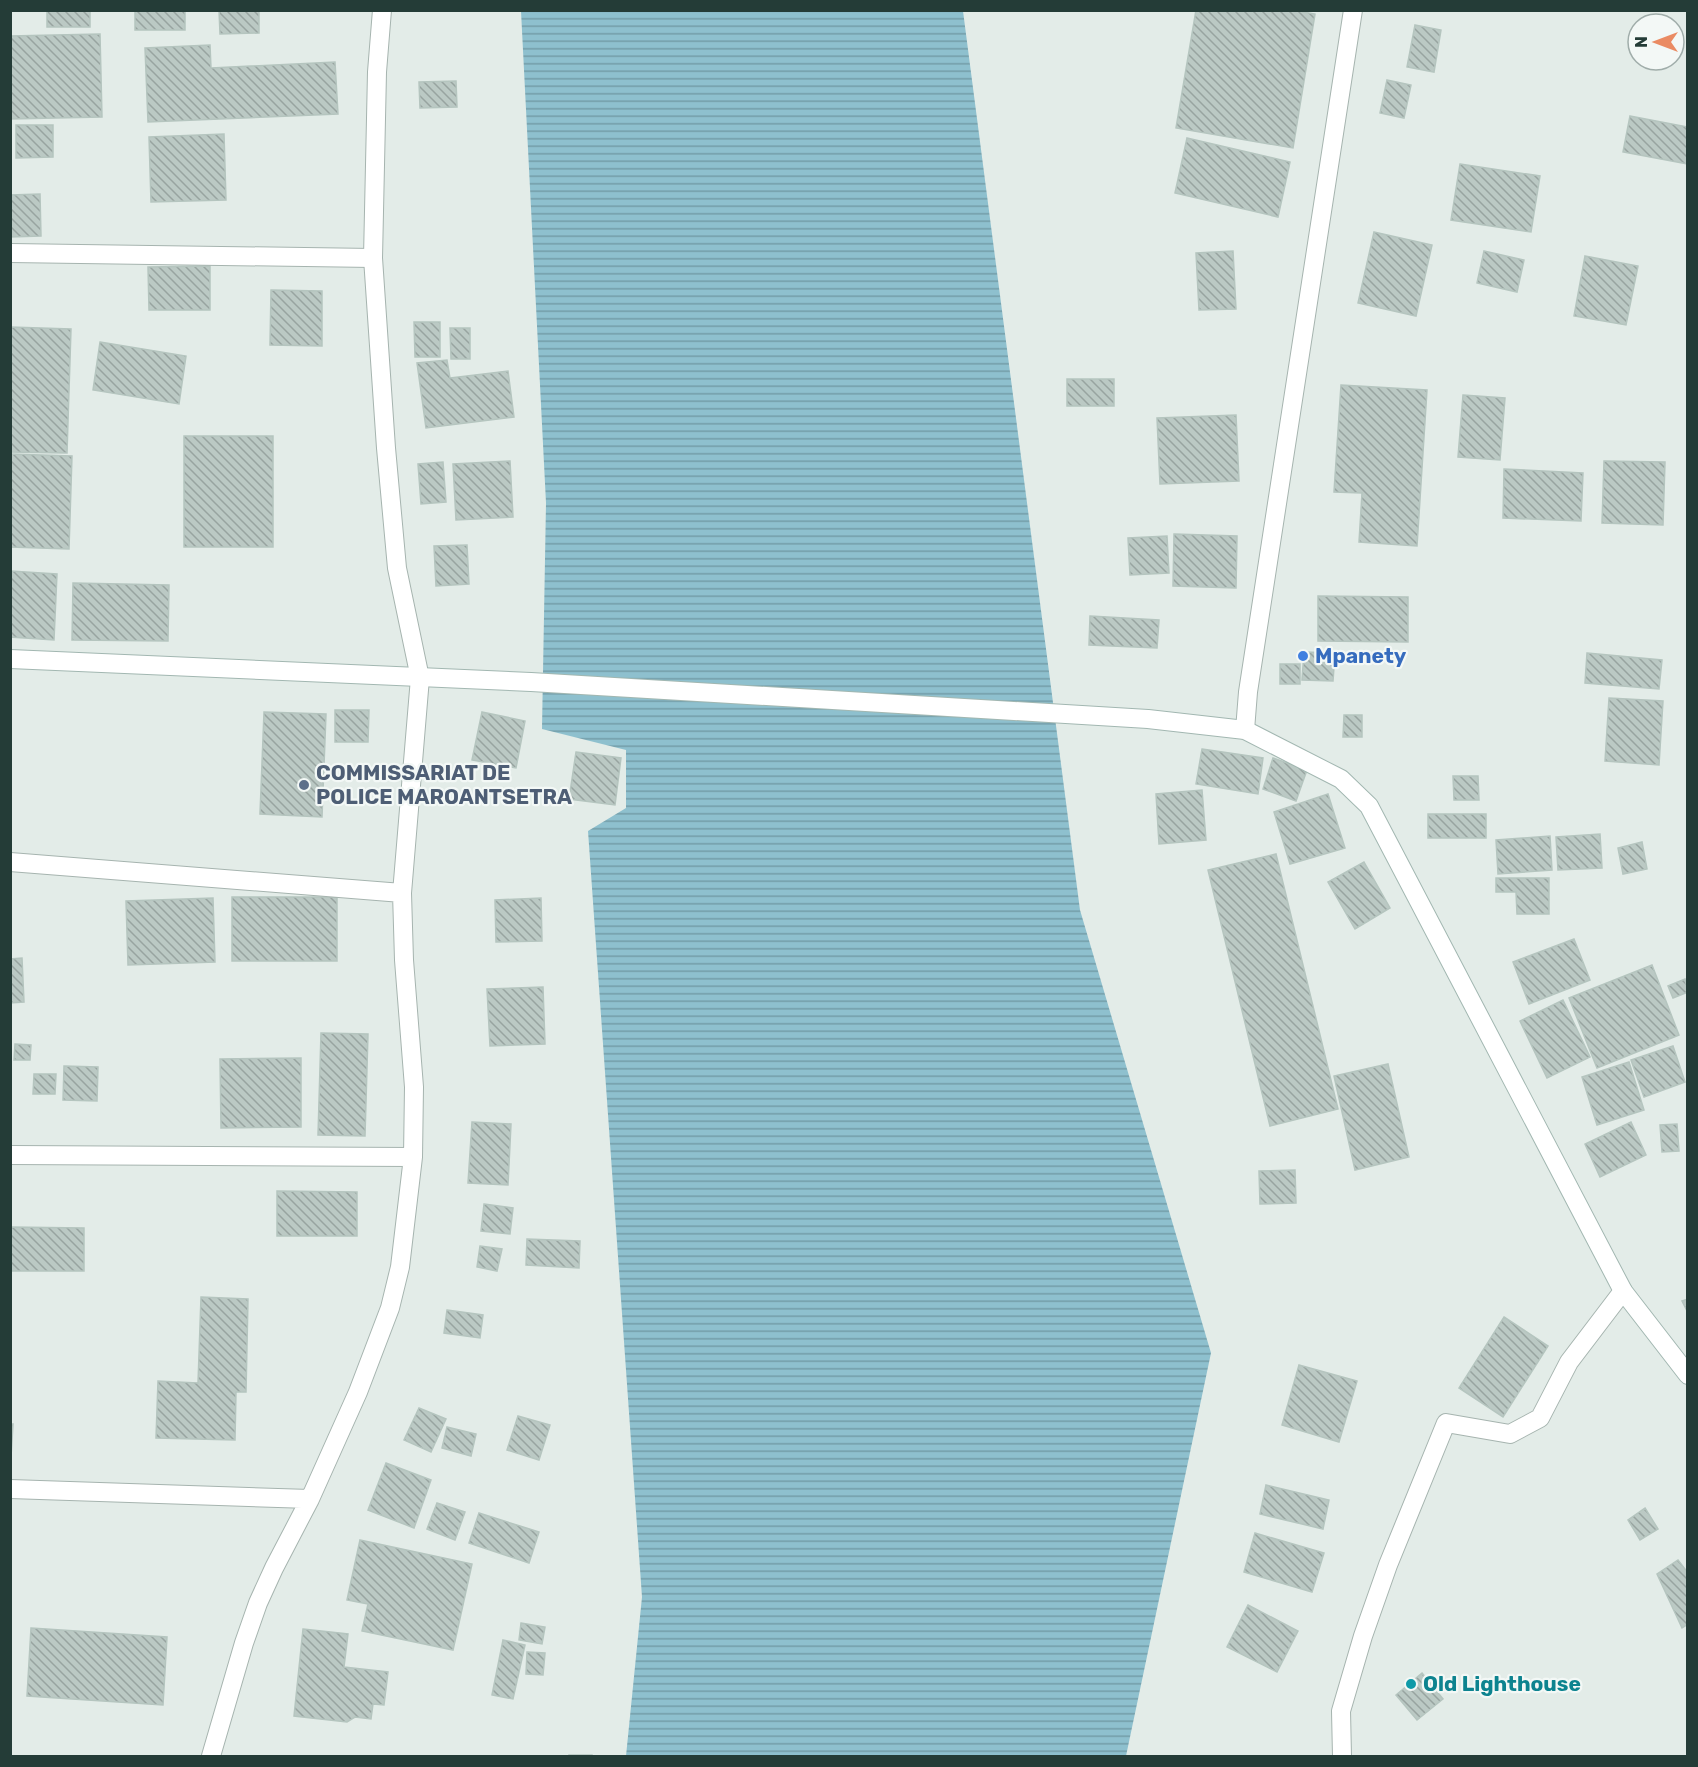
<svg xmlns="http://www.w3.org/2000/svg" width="1698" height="1767" viewBox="0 0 1698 1767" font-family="Rubik,sans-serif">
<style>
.water{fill:url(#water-rules)}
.building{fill:url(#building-back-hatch);stroke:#b5c5bf;stroke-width:1.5}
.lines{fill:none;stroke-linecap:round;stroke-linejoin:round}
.service-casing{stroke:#a6b4af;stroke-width:20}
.minor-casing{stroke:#a6b4af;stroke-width:20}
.secondary-casing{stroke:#a2b7b1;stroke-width:20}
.service{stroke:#fff;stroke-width:18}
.minor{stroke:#fff;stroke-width:18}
.secondary{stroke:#fff;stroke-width:18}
.shop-dot{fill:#3f7fe0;stroke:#f3f8f6;stroke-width:2}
.service-dot{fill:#5c6f8a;stroke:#f3f8f6;stroke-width:2}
.culture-dot{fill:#0f9aa8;stroke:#f3f8f6;stroke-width:2}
.labels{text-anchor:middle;stroke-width:4.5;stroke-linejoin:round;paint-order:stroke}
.shop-label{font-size:21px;font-weight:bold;fill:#366cbe;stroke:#f3f8f6;text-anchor:start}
.service-label{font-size:21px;font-weight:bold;fill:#4e5e75;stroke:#f3f8f6;text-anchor:start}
.culture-label{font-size:21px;font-weight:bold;fill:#0d838f;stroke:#f3f8f6;text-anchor:start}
</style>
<defs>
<pattern id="water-rules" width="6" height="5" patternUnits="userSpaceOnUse" patternTransform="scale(1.5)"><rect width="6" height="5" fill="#8ec0ce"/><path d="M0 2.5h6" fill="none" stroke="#749da8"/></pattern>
<pattern id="building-back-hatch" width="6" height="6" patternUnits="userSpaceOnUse" patternTransform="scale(1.5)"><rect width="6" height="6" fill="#bbc9c4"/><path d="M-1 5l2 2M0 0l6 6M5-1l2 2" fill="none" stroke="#98a4a0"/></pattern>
</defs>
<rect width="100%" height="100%" fill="#e3ece8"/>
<path class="water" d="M521 11H963L1080 910 1211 1353 1126 1756H626L642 1597 588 831 626 808V750L542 729 546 503Z"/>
<path class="building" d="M47 10H90V27H47Z
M135 10H185V30H135Z
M219 10H259V33L220 34Z
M1196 10H1292L1315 14 1293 148 1176 128Z
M1415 25 1441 30 1434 72 1407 67Z
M100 34 102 117 10 119V36Z
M210 45 211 68 335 62 338 114 148 122 145 48Z
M1387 80 1411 85 1404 118 1380 113Z
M456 81 457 107 420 108 419 82Z
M1630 116 1688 127V164L1623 152Z
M16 125H53V157L16 158Z
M224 134 226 200 151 202 149 137Z
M1187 138 1290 162 1278 217 1175 193Z
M1460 164 1540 176 1531 232 1451 220Z
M40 194 41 236 10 237V195Z
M1374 232 1432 245 1416 316 1358 303Z
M1233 251 1236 309 1199 310 1196 253Z
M1484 251 1524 260 1517 292 1477 283Z
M1585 256 1638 266 1626 325 1574 316Z
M210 266V310H149L148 267Z
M271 290 322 291V346L270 345Z
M414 322H440V357H415Z
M10 327 71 329 67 453 10 452Z
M450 328H470V359H451Z
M100 342 186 356 179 404 93 390Z
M447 360 450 378 508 371 514 417 426 428 417 363Z
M1067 379H1114V406H1067Z
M1341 385 1427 390 1417 546 1359 542 1362 493 1334 492Z
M1463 395 1505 398 1500 460 1458 457Z
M1236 415 1239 481 1160 484 1157 418Z
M184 436H273V547H184Z
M10 454 72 456 69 549 10 547Z
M510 461 513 517 456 520 453 464Z
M1604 461 1665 462 1663 525 1602 523Z
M443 462 446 502 421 504 418 464Z
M1504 469 1583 473 1581 521 1503 518Z
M1174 534 1237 536 1236 588 1173 586Z
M1167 536 1169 573 1130 575 1128 538Z
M467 545 469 584 436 586 434 546Z
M10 571 57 574 54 640 10 637Z
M73 583 169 585 168 641 72 640Z
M1318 596 1408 597V642L1318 641Z
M1090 616 1159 620 1157 648 1089 645Z
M1304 652 1335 653 1333 681 1302 680Z
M1587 653 1662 660 1659 689 1585 683Z
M1280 664H1300V684H1280Z
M1609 698 1663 701 1659 765 1605 761Z
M335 710H369L368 742H335Z
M264 712 326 714 322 817 260 814Z
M482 712 525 721 516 768 472 760Z
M1344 715H1362V737H1343Z
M1202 749 1263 758 1258 794 1196 784Z
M576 752 621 758 615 805 569 799Z
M1273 758 1307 770 1296 801 1263 789Z
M1453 776H1478L1479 800H1454Z
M1202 790 1206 840 1159 844 1156 794Z
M1328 794 1345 848 1290 864 1274 812Z
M1428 814H1486V838H1428Z
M1600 834 1602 868 1558 870 1556 837Z
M1550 836 1552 870 1498 874 1496 840Z
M1642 842 1647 869 1623 874 1618 848Z
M1276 854 1338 1109 1270 1126 1208 870Z
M1364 862 1390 908 1355 929 1328 882Z
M1496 878H1549V914H1517L1516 892H1496Z
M232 897H337V961H232Z
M213 898 215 962 128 965 126 901Z
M541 898 542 941 496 942 495 900Z
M1574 939 1590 980 1529 1004 1513 962Z
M22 958 24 1002 10 1003V959Z
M1652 965 1679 1035 1597 1068 1569 998Z
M1685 979 1688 992 1673 998 1668 986Z
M543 987 545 1044 490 1046 487 989Z
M1563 1000 1590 1057 1547 1078 1520 1021Z
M321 1033 368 1034 365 1136 318 1135Z
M15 1044 31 1045 30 1060H14Z
M1673 1046 1685 1082 1644 1097 1631 1060Z
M301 1058V1127L221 1128 220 1059Z
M1629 1062 1644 1110 1597 1125 1582 1077Z
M1388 1064 1409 1157 1355 1170 1334 1076Z
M64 1066 98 1067 97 1101 63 1100Z
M34 1074H56L55 1094H33Z
M472 1122 511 1124 508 1185 468 1183Z
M1631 1122 1646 1155 1600 1177 1585 1144Z
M1677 1124 1679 1151 1662 1152 1660 1125Z
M1295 1170 1296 1203 1260 1204 1259 1171Z
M277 1191 357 1192V1236H277Z
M484 1204 513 1208 510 1234 481 1231Z
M10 1227 84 1228V1271H10Z
M527 1239 580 1241 579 1268 526 1265Z
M480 1246 502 1249 497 1271 477 1267Z
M201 1297 248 1299 246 1392H236L235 1440 156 1438 158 1381 198 1383Z
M1688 1299V1313L1682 1301Z
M447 1310 483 1315 480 1338 444 1333Z
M1504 1317 1548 1346 1503 1417 1459 1388Z
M1299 1365 1357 1381 1339 1442 1282 1425Z
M419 1408 446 1419 431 1452 404 1440Z
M518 1416 550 1425 539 1460 507 1450Z
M10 1424H13L11 1457H10Z
M447 1427 476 1434 471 1456 442 1448Z
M386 1463 431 1480 414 1528 368 1510Z
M1266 1485 1329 1500 1323 1529 1260 1514Z
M437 1503 465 1512 455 1540 427 1529Z
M1645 1508 1658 1529 1640 1540 1628 1520Z
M479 1513 539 1532 529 1563 469 1543Z
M1255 1533 1324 1553 1312 1592 1244 1572Z
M360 1540 472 1564 453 1650 362 1631 368 1604 347 1600Z
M1678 1560 1688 1573V1624L1682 1628 1657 1574Z
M1248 1605 1298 1631 1277 1672 1227 1647Z
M521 1623 545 1627 542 1644 519 1640Z
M31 1628 167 1637 163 1705 27 1696Z
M303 1629 348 1634 344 1667 388 1672 384 1705 373 1704 371 1719 355 1717 347 1722 294 1716Z
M503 1640 525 1645 513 1699 492 1695Z
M527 1652 545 1653 543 1675 526 1674Z
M1422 1673 1443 1699 1417 1720 1396 1695Z
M569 1755H592V1756H569Z"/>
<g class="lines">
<defs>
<path id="service" d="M10 253 373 258"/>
<path id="minor" d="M1245 730 1248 692 1353 10
M10 862 402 893
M10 1155 413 1157
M10 1489 310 1499
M211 1756 244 1643 258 1603 274 1568 310 1499 358 1392 390 1308 400 1267 413 1157 414 1087 404 960 402 893 420 678 397 568 386 448 373 258 377 72 382 10
M1342 1756 1341 1711 1363 1636 1388 1565 1446 1423 1510 1434 1540 1418 1569 1362 1623 1291"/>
<path id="secondary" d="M10 659 531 682 1148 719 1245 730 1341 779 1369 806 1623 1291 1688 1375"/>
</defs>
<use href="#service" class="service-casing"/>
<use href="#minor" class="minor-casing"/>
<use href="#secondary" class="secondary-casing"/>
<use href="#service" class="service"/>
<use href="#minor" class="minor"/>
<use href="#secondary" class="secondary"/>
</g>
<circle class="shop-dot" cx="1303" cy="656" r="6"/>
<circle class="service-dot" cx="304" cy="785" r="6"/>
<circle class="culture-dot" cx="1411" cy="1684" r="6"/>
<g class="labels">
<g class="shop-label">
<text x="1315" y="663">Mpanety</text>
</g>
<g class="service-label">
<text x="316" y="780">COMMISSARIAT DE<tspan x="316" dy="24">POLICE MAROANTSETRA</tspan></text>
</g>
<g class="culture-label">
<text x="1423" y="1691">Old Lighthouse</text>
</g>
</g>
<rect width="1698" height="1767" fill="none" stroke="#243c37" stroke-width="24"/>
<g transform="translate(1656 42) rotate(270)"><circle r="28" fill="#f3f8f6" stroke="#a0adaa" stroke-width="1.5"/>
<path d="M0-4.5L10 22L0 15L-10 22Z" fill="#ea8b63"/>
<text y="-9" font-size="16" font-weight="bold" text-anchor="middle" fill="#243c37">N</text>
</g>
</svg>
